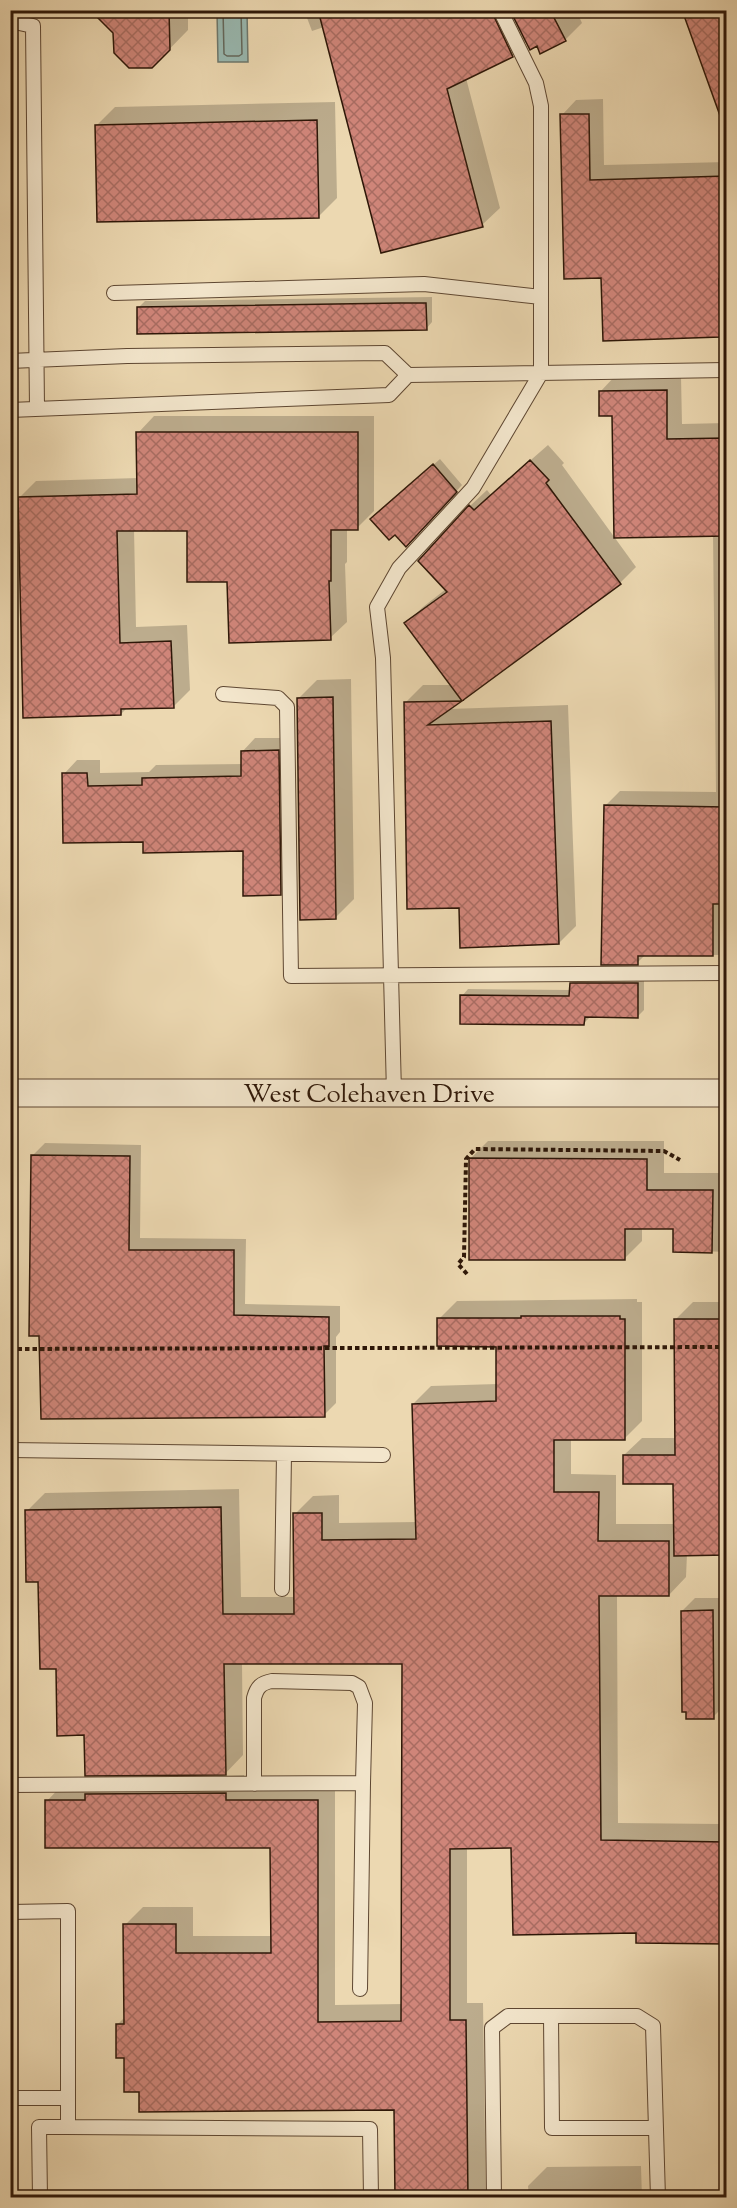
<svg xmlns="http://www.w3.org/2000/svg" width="737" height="2208" viewBox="0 0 737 2208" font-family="'Sorts Mill Goudy',serif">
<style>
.water{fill:#99b9b1;stroke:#6e786d;stroke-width:1.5}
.shadow{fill:#0003;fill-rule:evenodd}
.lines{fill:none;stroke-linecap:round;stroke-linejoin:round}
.shore{stroke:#64685c;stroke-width:1.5}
.building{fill:url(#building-cross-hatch);stroke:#2e1708;stroke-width:1.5}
.service-casing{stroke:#5e4732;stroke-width:16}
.minor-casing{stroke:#5e4732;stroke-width:29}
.path{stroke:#2e1708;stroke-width:4;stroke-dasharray:4.5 3;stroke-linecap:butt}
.service{stroke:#f3e6cc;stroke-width:14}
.minor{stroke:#f3e6cc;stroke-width:27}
.labels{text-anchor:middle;stroke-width:6;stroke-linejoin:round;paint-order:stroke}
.street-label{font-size:26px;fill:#2e1708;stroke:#f3e6cc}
</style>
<defs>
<pattern id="building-cross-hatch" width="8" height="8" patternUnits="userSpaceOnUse" patternTransform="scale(1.5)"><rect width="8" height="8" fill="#cf8579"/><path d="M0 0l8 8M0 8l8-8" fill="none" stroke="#a86c61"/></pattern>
</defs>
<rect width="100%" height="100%" fill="#ecd8b1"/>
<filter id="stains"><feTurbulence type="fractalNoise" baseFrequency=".00333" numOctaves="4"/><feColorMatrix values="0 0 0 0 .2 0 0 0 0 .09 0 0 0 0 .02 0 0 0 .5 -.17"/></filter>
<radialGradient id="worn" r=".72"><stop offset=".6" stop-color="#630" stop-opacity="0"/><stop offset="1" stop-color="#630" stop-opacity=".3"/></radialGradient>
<path class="water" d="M217 11H247L248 62H218Z"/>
<path class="shadow" d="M96 10H188V30L152 67 114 32Z
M304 10H576L582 23 565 40 537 44 527 41 512 56 466 78 500 208 482 225 324 27 312 31Z
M684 10H726V113L721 115Z
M603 99 604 165 726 162V337L605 339 603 276 562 115 576 100Z
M335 102 337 198 318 217 96 126 115 107Z
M432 297V322L426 329 138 308 145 301Z
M615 376H681L682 424 726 423V963H722V955L646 954 637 963 605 806 620 791 716 792 713 535 614 415 600 392Z
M154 416H374V511L357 528H347V562L345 564 347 622 330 638 228 580 188 529H134L136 627 187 625 190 690 173 707 127 708 121 714 20 497 36 481 138 478V433Z
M548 445 564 463 562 465 636 567 620 583 448 709 568 705 576 926 559 943 460 907 406 702 423 685H452L406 623 423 607 446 589 470 506 487 490 491 495Z
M440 459 462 485 412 539 379 513Z
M351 679 354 899 335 918 298 699 317 680Z
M255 738H291L293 880 280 893 244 850 144 841 64 774 77 760H100V773L149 772 156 765 243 764 242 752Z
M577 977H644V1010L638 1016H591L584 1023 462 996 468 989 571 990V984Z
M726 979V1015H722V983Z
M488 1141H664V1173H726V1252L674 1250V1227L642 1228V1241L624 1259 470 1159Z
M45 1143 141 1145 140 1238 246 1239 245 1304 340 1306V1332L336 1337V1403L324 1415 42 1417 33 1155Z
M637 1299V1302H642V1421L624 1439H571V1474L616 1475V1524H675L674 1482 624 1455 642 1438H676L675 1320 693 1302H726V1704L713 1717 682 1611 695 1598H724L723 1554H687L686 1577 669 1595H617L618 1823 721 1824 720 1773 726 1767V1942L637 1941V1931L513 1847 467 1848V2003H483L486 2198H397L396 2108 141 2090 125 2056 117 2025 125 2017V1925L143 1907H193V1936H272V1846L47 1801 64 1783H98L107 1774 86 1734 57 1667 27 1511 45 1493 239 1489 241 1597H296L295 1514 313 1496 339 1495V1523L417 1522 413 1404 431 1386 497 1384V1345L439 1319 457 1301ZM242 1663H403V2004L335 2005V1782H244V1775L223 1776 243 1755Z
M641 2166 642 2198H529L528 2186 547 2167Z"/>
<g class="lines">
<path class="shore" d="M223 10 224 54 227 56H239L242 54 241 10"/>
</g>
<path class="building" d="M90 10H169L170 50 152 68H129L114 53 113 33Z
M318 10H491L513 57 447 89 483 227 381 253Z
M510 10H550L566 41 540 54 537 46 530 50Z
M682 10H726V124H723Z
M560 114H589L590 180 726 176V279H719L720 337 603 341 601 278 564 279Z
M317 120 319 218 97 222 95 125Z
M400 303H426L427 330 137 334V307Z
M667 390V439L726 438V536L614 538 612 416H599V391Z
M136 432H358V530H331V581H329L331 640 229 643 227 582H187V531H117L120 643 171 641 174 708 121 709V715L23 718 18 497 137 494Z
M530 460 549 480 546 483 621 584 462 701 404 623 447 592 418 561 469 505 474 510Z
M433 464 457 492 406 547 395 535 389 540 370 519Z
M333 697 336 919 300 920 297 698Z
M462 701 428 725 551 721 559 944 460 948 459 908 407 909 404 702Z
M279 750 281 895 243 896V851L143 853V842L63 843 62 773H87L88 786 142 785V778L241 776V751Z
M604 805 726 807V904H713V956H638V965H601Z
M570 983H638V1018L585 1017 584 1025 460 1024V995L569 996Z
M31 1155 130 1156 129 1250H234V1315L329 1317V1346H324L325 1417 41 1419 39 1336H29Z
M469 1158 647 1159V1190H713L712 1253 673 1252V1229H625V1260H469Z
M521 1316H620V1319H625V1440H554V1492H599L598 1541H669V1596H599L601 1840 726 1842V1944L636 1943V1933L513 1935 511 1848 450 1849V2020H466L468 2198H395L394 2110 139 2112V2092H124V2058H116V2024H124L123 1924H176V1953H271L270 1848H45V1800H85V1794L226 1793V1800H318V2022L401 2021 402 1664H224L226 1775 85 1776 84 1735 57 1736 56 1669H40L38 1582H26L25 1510 221 1507 223 1614H294L293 1513H322V1540L416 1539 412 1404 496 1401V1347L437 1346V1318H521Z
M674 1319H726V1555L674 1556 673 1484H623V1455H675Z
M713 1610 714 1719H686V1712H682L681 1611Z"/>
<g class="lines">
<defs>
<path id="service" d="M10 21 33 26 37 408
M114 293 424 284 541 297
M10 361 127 356 385 353 408 375 389 395 10 410
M408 375 726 370
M223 694 278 698 287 707 291 976 726 973
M394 1093 383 658 377 607 399 568 473 488 541 373V106L536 83 500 10
M10 1450 383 1455
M282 1589 284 1454
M254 1784V1698C257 1687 261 1683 272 1681L352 1683 359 1687 365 1703 363 1783
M10 1785 363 1783 360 1989
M10 1912 68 1911V2127L370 2129 371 2198
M551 2016 552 2128H656
M10 2098H68
M40 2198 39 2127H68
M494 2198 492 2028 508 2016H637L653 2026 658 2198"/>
<path id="minor" d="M10 1093H726"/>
</defs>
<use href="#service" class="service-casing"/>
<use href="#minor" class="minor-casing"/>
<path class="path" d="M467 1274 458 1264 464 1257 466 1159 475 1149 664 1151 680 1160
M10 1349 726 1347"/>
<use href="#service" class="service"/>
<use href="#minor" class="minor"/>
</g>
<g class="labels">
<g class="street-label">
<text x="369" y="1102">West Colehaven Drive</text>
</g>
</g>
<rect width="737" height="2208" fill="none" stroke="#ecd8b1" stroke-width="36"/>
<rect x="12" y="12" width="713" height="2184" fill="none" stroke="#2e1708" stroke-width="3"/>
<rect x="18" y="18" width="701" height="2172" fill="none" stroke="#2e1708" stroke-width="1.5"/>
<rect width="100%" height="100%" filter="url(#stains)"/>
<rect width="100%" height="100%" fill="url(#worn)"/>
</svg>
